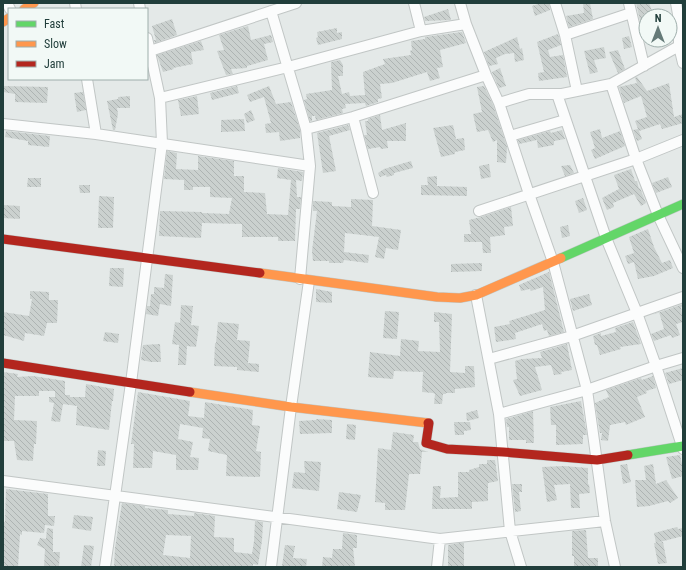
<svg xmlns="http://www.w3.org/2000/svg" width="686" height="570" viewBox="0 0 686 570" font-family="'Roboto Condensed',sans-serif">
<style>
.building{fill:url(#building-back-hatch);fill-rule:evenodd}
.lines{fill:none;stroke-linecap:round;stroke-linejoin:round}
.street-casing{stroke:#c1c6c5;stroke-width:12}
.fast-casing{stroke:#bfc7c6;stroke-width:10}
.slow-casing{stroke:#bfc7c6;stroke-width:10}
.jam-casing{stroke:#bfc7c6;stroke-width:10}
.street{stroke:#fbfcfc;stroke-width:10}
.fast{stroke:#63d668;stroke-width:9}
.slow{stroke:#ff974d;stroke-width:9}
.jam{stroke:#b3261e;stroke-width:9}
</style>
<defs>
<pattern id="building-back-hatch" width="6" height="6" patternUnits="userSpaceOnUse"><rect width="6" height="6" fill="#cbd1cf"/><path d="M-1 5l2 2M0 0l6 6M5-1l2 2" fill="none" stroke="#aeb4b3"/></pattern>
</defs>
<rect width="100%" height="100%" fill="#e4e9e8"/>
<path class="building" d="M541 3H549L550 10 535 16 532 6Z
M583 3H590L593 19 569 27 566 16 584 13Z
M636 3H649L654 16H646V23L641 25Z
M448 9 451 20 425 21 424 17Z
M172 19 177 35 155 43 154 40H156L152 26Z
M248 26 251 40 271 35 273 42 264 44 268 60 247 66V68L231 69 233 74 226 75 217 51 224 50 219 35Z
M337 28V33L342 32V39L318 45 316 38 318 37 317 32Z
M462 32 466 43 440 50 443 67 437 68 440 78 430 81 427 72 392 83 380 84 382 98 378 99V102L366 106 365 103 345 104 346 108 342 109 343 113 316 120 315 116H312V121H310L304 100 307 99 306 94 332 90 331 62 340 60 343 65V76H338L342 94 349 92 350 96 365 95 363 72 385 64 383 59 411 55 410 51 412 50 411 41 425 39V37Z
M558 34 561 45 548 50 550 57 563 55 567 77 539 81 538 73 544 72 537 42Z
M629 36 632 47 624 49 622 38Z
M517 37 520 49 522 48 524 60 515 62 514 53 505 54 496 58 498 64 489 66 484 52Z
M201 41 204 50 191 52 193 64 173 68 174 69 163 72 157 55Z
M604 47 606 58 594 60 598 72 590 74 584 51Z
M618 50 625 69 618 73 609 52Z
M500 68 506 86 499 88 492 72Z
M637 77 647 91 669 83 674 117 683 114V123L662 129 660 124 639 131 642 139 637 141 633 130 638 129 635 121 647 117 641 96 624 103 619 87 637 83 635 78Z
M3 86 48 87 47 103 15 102V94L3 92Z
M237 86 239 93 212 100 210 93Z
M269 86 276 104 291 102 300 130V138L280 141 279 132 266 133 265 124 271 123 264 97 250 102 247 95Z
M484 86 493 105 507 147 506 163 497 162V140L493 142 488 130 477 132 473 114 482 112 477 87Z
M83 92 86 110 77 112 74 93Z
M130 96V108H117L118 114 115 130H113L107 101 118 99V97Z
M197 96 199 114 181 116 178 100Z
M251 110 255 120 247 123 244 114Z
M380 115 382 130 406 123V141H387L388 148 381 149 380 147 368 149 364 135H367L365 121H368V119Z
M244 119 245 131 221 132V120Z
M348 125 350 130 329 136 336 171 323 173 317 133Z
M453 125 456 139 464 138 465 150 455 152V154L441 157 433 128Z
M600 129 602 138 620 131 625 146 595 159 591 150 595 148 590 132Z
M562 130 565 139 554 141V145L538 148 537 140 519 144 518 140 550 131 551 133Z
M6 131 50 136 49 147 28 145V141L5 137Z
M167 151 177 153 176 169 198 170V156L234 161V176H244V192L265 193 267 214 288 215 291 180 277 178 278 168 303 172 302 181 296 180 297 197H301L300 209H296L295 241H278V237H242V224L202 223 201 238 159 236 160 211 202 212V213L229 214 232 198 210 197V187H193V190H184V180L164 179Z
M411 161 413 168 394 173V175L387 177 386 175 380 177 378 173 384 169Z
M489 164 491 177 481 179 479 166Z
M570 165 574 173 565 176 561 166Z
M631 169 635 181H637L639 189 640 188 646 203 641 206 634 194 613 203 614 207 607 210 602 198 619 189 614 175Z
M437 176V186L467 187V196L421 195V185H428L427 177Z
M668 177 672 187 656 193 652 183Z
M28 178H41V187H27Z
M79 185H90V193H80Z
M99 196 114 197 113 228H98Z
M583 198 587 210 579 213 575 201Z
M351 199 373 200 372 226 401 230 398 250 386 248 384 259 375 257 379 237 345 233 344 252 369 255 368 263 344 260 343 263H329V261H313L312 251 317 211H313V201L332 202V206L351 207Z
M3 205 20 206V219L3 218Z
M511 207 513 226 504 227 505 235 490 237 491 253H483L482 242H464V234H471L469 220 481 217Z
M568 225 570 236 562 238 560 227Z
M648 229 654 247 662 263 670 260 673 268 654 276 638 279 634 262 628 264 625 256 634 253 629 237Z
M482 263V271L451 272V264Z
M110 268H124L123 287 109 286Z
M549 272 564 332 549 336 547 330 544 331 542 324 515 333 516 339 496 342 494 327 510 324 509 321 545 310 543 287 531 291 530 289 521 291 519 285Z
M165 274 173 275 171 306 160 304 158 316 146 314 147 306H150L151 294H154V287L164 288Z
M316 289 332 292V303L316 302Z
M30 291 49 292V300H58L57 323H47L44 336 25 333 24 341 3 335V312L29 316 32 299H30Z
M589 294 592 305 573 311 570 299Z
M683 304V306L681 307 683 322 676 324 680 335 672 338 671 335 654 341 651 334 664 329 659 312 652 315Z
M181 305 193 306 191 325 199 326 196 347 187 346 186 365H178L179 345 172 344 175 322 180 323Z
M385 311 399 312 397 339 383 338Z
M434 312 452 314 450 372 465 373V366H474L475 387 455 389V393H446V394H443L442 404H434L435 394 433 393 422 392 423 372 394 371 393 379 368 377 370 352 400 356 401 339 419 341 418 351 440 352 439 322H434Z
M218 322 239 324 237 340 250 341 248 363 259 364V372L237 370V367L214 366 215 343H216Z
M633 322 641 344 620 347 621 349 600 355 597 345H595L593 336 601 333V336L616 332 615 328Z
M105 332 119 334 118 343 103 341Z
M160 344 161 362H151L141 360 143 345Z
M567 344 572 370 561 372 562 374 554 375 551 365 535 367 542 390 520 396 513 380 517 379 515 361 522 359 542 358 540 352Z
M683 368V380L669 384 665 373Z
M3 372 18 374 17 377 33 376 65 381V395H70V397H85L86 384 114 389 113 401H112L109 430 76 425 77 406 63 404 60 422 51 421 54 403 49 402V397H55V391H39V396H15L14 420 37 421 36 444H34L33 461 17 460 14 441H3Z
M653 376 656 388 646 391 647 393 637 397 645 417 626 425 625 422 610 425 608 441 601 440 602 433H600L595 403 609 397 606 390 641 378 642 380Z
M138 392 190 401 188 416 204 418 205 402 253 410 252 425 260 426 256 451 261 452 260 477 226 476 227 455 208 451 210 439 202 438 203 428 180 424 178 439 193 442 190 457 199 458 198 470H176V455L153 451 152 468H133L134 444H131Z
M581 401 587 435H583V444L556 445V425H551L550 407Z
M477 410 479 418 467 421 466 413Z
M533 411 534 443H526V440H509V427H507L506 419Z
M316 419 332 420V433L300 434 299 421 316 420Z
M454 422H470L471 430 464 431V435H455Z
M347 424 356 425 355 440 346 439Z
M393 432 414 435 413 442H418L420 449 428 452H422L420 474H409L405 510H385V503L375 502 378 448 391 450Z
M98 450 106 451 105 466H97Z
M680 455 683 469V476L672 479 666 457Z
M487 460H495L498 481 488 483V501L472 502V509H432L433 486H441L440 498 458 497V472H469V470L479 467V464H487Z
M304 461 321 462 319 491 292 488 294 472 305 473Z
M627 464 631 482 623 484 620 465Z
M653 464 656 484 666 480 678 498 670 503 668 501 649 506 637 507 635 480H646L644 466Z
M564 466 588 468V485L589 484 590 493 579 494 580 508H571L570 484 554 485 557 500 547 502 542 467Z
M512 484H522V492H519L521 511 515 512Z
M6 489 48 494V516H55L54 526 45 525 44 533 22 531V535L20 534 18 567H3V522H5Z
M339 492 361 495 357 512 337 509Z
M122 503 145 506V508L168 510V514L194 516V513L215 516 214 537 234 538V552L252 554 254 541 255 521 263 522 262 541 258 565 253 564V567H114L115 548ZM166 535 191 536 190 558 163 555Z
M74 515 93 517 91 531 72 528Z
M677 527 678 529 683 528V536L656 543 654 533Z
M47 528 53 529V552H60L59 567H44L45 549 37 545 40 538 46 539Z
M586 530 588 558H598V567H574V556H572V531Z
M343 533 357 535V548H353L355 567H322L323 557 332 558 333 549H342Z
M663 542 667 563 658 564 654 543Z
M460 543H464V567H448V545Z
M84 545 94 546 91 567H81Z
M285 545 295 546 293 558 307 559 306 567 282 566Z"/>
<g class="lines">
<defs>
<path id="street" d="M7 3 10 9
M75 3 76 9
M139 3 140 9
M414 3 421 31
M460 3 466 24 486 75 499 103 529 194 553 262 587 390 605 521 615 567
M555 3 565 35 577 91
M629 3 644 66
M676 3 679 20V46L683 63
M271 11 306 129 310 166 300 279
M565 35 631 13
M150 51 296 3
M87 79 96 134
M611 84 636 159 658 215 683 268
M557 94 606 238 637 313 656 366 683 449
M160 98 288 67 421 31 466 24
M499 103 529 94H562L611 84 679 46
M353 117 373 193
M3 124 96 134 310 166
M306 129 353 117 486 75
M510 136 565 120
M479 211 636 159 683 140
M476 295 499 414 510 531 521 567
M489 359 572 336 683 297
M499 414 587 390 656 366 683 358
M3 481 440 539 605 521
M105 567 131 383 162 143 160 98 147 38
M271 567 291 407 309 281
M437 567 440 539"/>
<path id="fast" d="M561 258 683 204
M628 455 683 446"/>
<path id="slow" d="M24 9 34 3
M3 22 9 18
M260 273 437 297 460 298 476 295 561 258
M190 392 291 407 428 423"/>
<path id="jam" d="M3 239 260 273
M3 363 190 392
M428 423H429L426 443 447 449 503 452 597 460 628 455"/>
</defs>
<use href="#street" class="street-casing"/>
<use href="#fast" class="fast-casing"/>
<use href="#slow" class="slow-casing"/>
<use href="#jam" class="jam-casing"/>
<use href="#street" class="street"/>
<use href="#fast" class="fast"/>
<use href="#slow" class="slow"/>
<use href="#jam" class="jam"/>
</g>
<rect width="686" height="570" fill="none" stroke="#213e3b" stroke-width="8"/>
<rect x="8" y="8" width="140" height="72" fill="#f2f9f6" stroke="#9eaeab"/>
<rect x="16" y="21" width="20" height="6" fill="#63d668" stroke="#9eaeab"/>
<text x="44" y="28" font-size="12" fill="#213e3b">Fast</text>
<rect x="16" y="41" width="20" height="6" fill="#ff974d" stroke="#9eaeab"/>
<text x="44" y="48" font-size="12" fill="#213e3b">Slow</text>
<rect x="16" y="61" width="20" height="6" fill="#b3261e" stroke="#9eaeab"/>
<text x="44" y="68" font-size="12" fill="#213e3b">Jam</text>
<g transform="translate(658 28)"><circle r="19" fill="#f2f9f6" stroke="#9eaeab"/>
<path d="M0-3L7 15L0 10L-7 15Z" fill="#657a78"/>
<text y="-6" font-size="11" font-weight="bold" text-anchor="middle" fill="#213e3b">N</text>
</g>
</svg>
